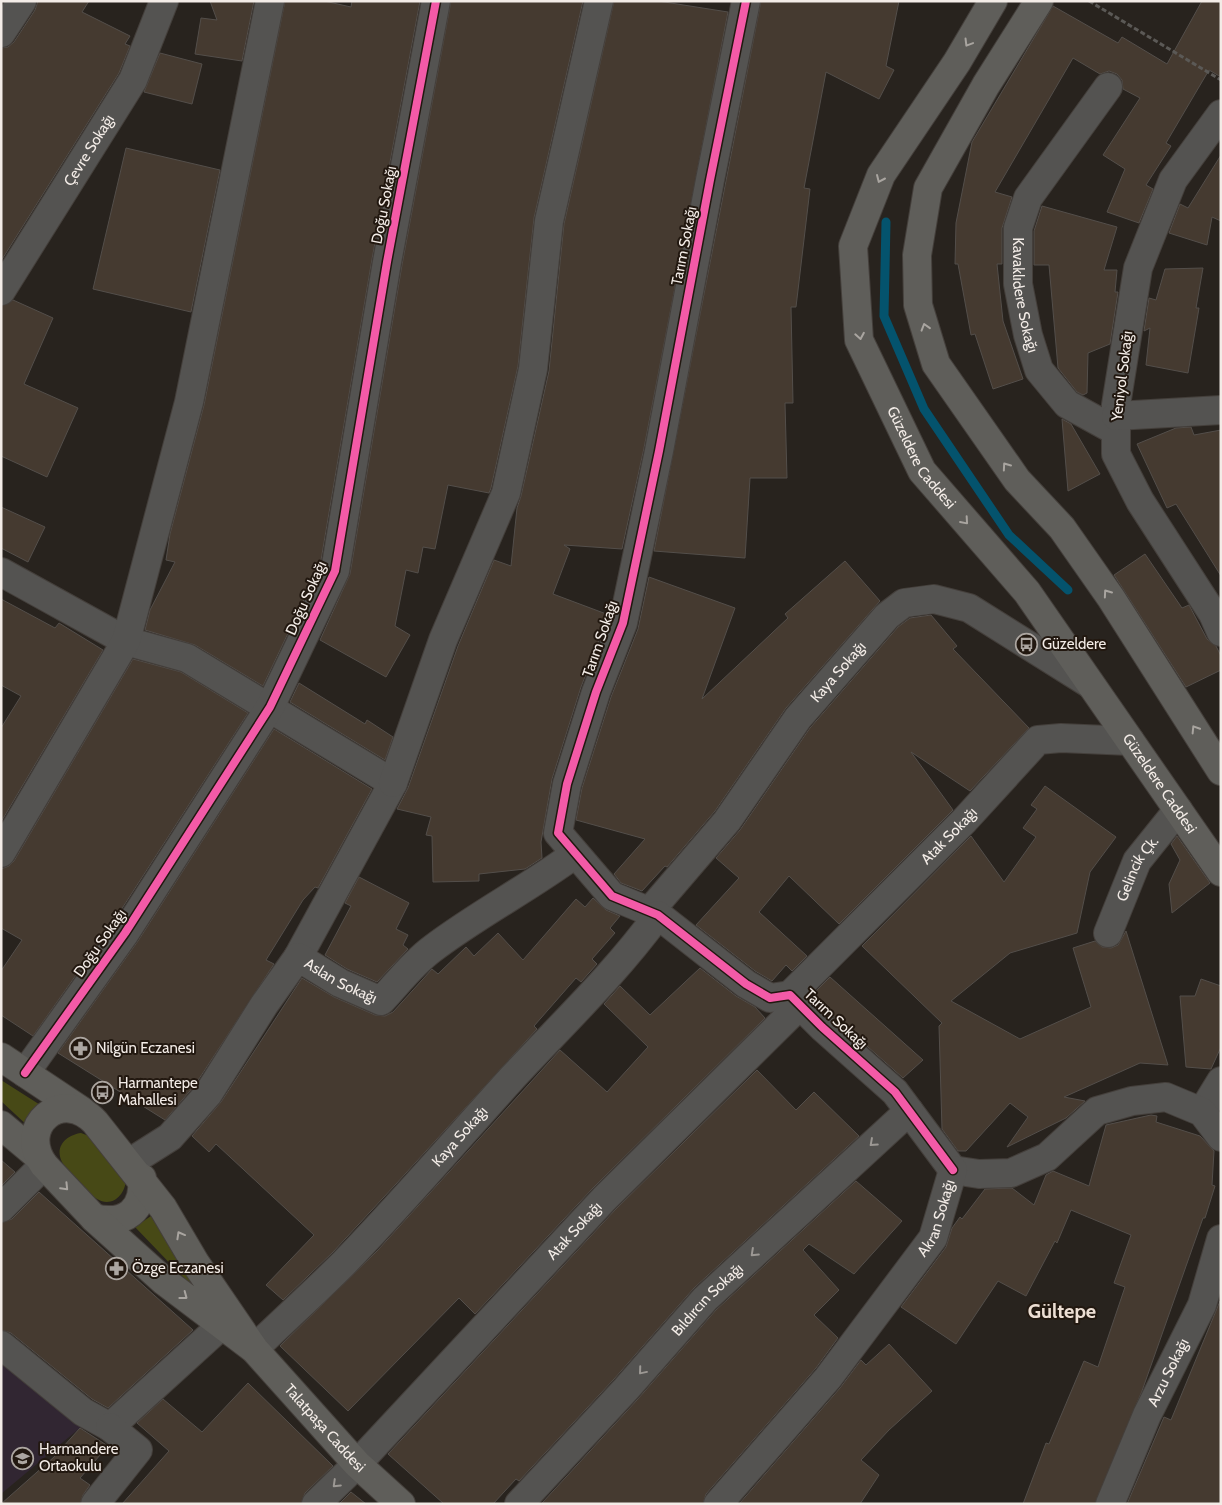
<svg xmlns="http://www.w3.org/2000/svg" width="1222" height="1505" viewBox="0 0 1222 1505" font-family="Cabin,sans-serif">
<style>
.education{fill:#312632}
.grass{fill:#474916}
.lines{fill:none;stroke-linecap:round;stroke-linejoin:round}
.stream{stroke:#04536d;stroke-width:9}
.building{fill:#453a30;stroke:#534e4a}
.minor-casing{stroke:#443f3b;stroke-width:30}
.secondary-casing{stroke:#443f3b;stroke-width:30}
.path{stroke:#5b5956;stroke-width:3;stroke-dasharray:5 2.5;stroke-linecap:butt}
.minor{stroke:#545351;stroke-width:28}
.secondary{stroke:#5f5e5a;stroke-width:28}
.cycleway-casing{stroke:#221810;stroke-width:11}
.cycleway{stroke:#f35aa7;stroke-width:8}
.oneway{stroke:#a9a5a0}
.oneway2{stroke:#9c9894}
.labels{text-anchor:middle;stroke-width:4;stroke-linejoin:round;paint-order:stroke}
.street-label{font-size:15px;fill:#f3ece7;stroke:#221810}
.poi-label{font-size:15px;fill:#f3ece7;stroke:#221810;text-anchor:start}
.district-label{font-size:20px;font-weight:bold;fill:#ecded3;stroke:#221810}
</style>
<rect width="100%" height="100%" fill="#28231e"/>
<path class="education" d="M1 1356 87 1422 1 1494Z"/>
<path class="grass" d="M1 1080 45 1108 29 1127 1 1101Z
M81 1133 89 1136 126 1180C125 1195 112 1208 97 1199 90 1195 84 1186 78 1180 73 1174 65 1169 62 1162 54 1146 67 1135 81 1133Z
M151 1216 207 1302 135 1227Z"/>
<g class="lines">
<path class="stream" d="M886 222 884 316 924 409 1009 535 1068 590"/>
</g>
<path class="building" d="M38 1H89L82 12 130 36 125 44 130 46 119 73 1 261V48L8 47 14 42 35 10Z
M210 1H254L242 61 195 54 201 18 217 20Z
M285 1H324L351 7 352 1H420L372 259 320 566 263 686 195 645 145 630 150 610 175 562 166 560 170 534 204 405Z
M451 1H583L534 218 518 366 491 488 489 493 448 485 435 549 423 547 418 573 406 570 395 626 410 635 386 677 320 640 350 574 402 265Z
M614 1H658L728 12 644 448 622 549 564 545 570 549 553 594 609 615 581 687 552 779 541 842 542 858 525 869 479 874V881L433 882 432 836 426 835 431 817 397 809 408 788 458 646 494 560 511 566 517 508 521 496 549 371 564 224Z
M761 1H899L886 66 894 70 879 99 826 72 804 188 810 189 796 307H791L793 403H785L787 478H750L745 558 654 551Z
M1202 1H1221V77L1209 70 1166 143 1171 146 1146 185 1153 189 1139 223 1107 212 1125 169 1103 155 1140 98 1123 89 1122 80 1117 74 1109 71 1100 74 1073 58 995 192 1012 197 1002 228V264H997L1003 321 1023 379 993 389 975 334 971 335 958 264H955L956 223 972 142 1053 6 1118 43 1122 37 1167 64Z
M160 53 202 64 192 104 144 92Z
M126 148 220 170 191 312 93 289Z
M1221 155V221L1212 217 1207 245 1169 233 1180 204 1188 208Z
M1042 206 1117 227 1104 270H1117L1115 292H1118L1110 344 1088 353 1087 393 1083 395 1077 392 1058 368 1049 265H1034V231Z
M1203 268 1196 308H1199L1188 373 1146 365 1150 328 1144 331 1149 298 1156 300 1165 269Z
M13 300 53 318 24 384 78 408 47 477 1 456V306Z
M1062 419 1071 424 1100 474 1068 491Z
M1191 427 1194 435 1221 430V576L1176 504 1167 508 1137 444 1176 428Z
M1 507 45 527 28 562 1 548Z
M1145 554 1182 608 1189 605 1207 639 1216 646 1221 656V670L1186 687 1114 575Z
M845 561 880 601 786 708 715 811 667 867 665 866 642 891 621 883 614 874 645 839 576 820 582 788 611 697 638 629 649 577 735 608 702 699 788 618 785 614Z
M1 599 55 628 59 623 103 650 1 822V728L21 696 1 685Z
M931 615 957 646 953 649 1029 728 970 791 911 752 953 810 839 924 789 876 759 912 807 956 792 971 786 965 772 981 755 971 696 925 739 878 716 858 740 830 810 728 898 627 910 618Z
M133 659 181 672 248 713 112 924 33 1036 1 1015V971L22 940 1 928V869L9 866 14 861Z
M299 683 365 724 367 720 393 737 385 760 290 702Z
M274 729 372 789 318 888 315 887 303 900 266 960 274 964 195 1085 165 1120 58 1053 138 941Z
M1045 786 1116 837 1090 872 1077 933 1010 953 951 1001 1020 1039 1091 1007 1073 948 1095 941 1102 947 1111 948 1118 945 1126 931 1168 1065 1140 1063 1064 1097 1085 1101 1066 1118 1007 1147 1028 1117 1010 1103 966 1151H958L942 1129 939 1026 942 1023 862 946 971 836 1004 882 1036 837 1023 828 1037 809 1031 805Z
M1177 836 1210 883 1172 913 1169 884 1180 860 1171 844Z
M359 877 409 903 396 929 408 935 403 945 408 949 377 982 347 969 325 955 351 906 345 903Z
M593 898 606 910 620 916 610 928 615 933 592 959 597 964 581 982 576 978 534 1026 537 1029 396 1184 333 1252 283 1300 266 1285 314 1235 216 1144 209 1152 192 1136 221 1102 302 978 334 997 375 1015 385 1016 393 1012 432 969 438 974 466 947 474 956 498 933 523 960 576 899 585 907Z
M700 968 736 996 755 1007 765 1018 593 1188 475 1314 459 1298 348 1411 280 1346 377 1251 560 1050 607 1092 648 1047 604 1004 620 986 650 1015Z
M830 977 923 1060 903 1078 833 1016 813 994Z
M1201 979 1221 986V1047L1211 1069 1186 1067 1180 996H1195Z
M757 1070 796 1110 814 1092 859 1136 694 1288 614 1379 519 1481 516 1479 493 1504H444L388 1454 615 1210Z
M1151 1115 1157 1116 1156 1122 1200 1136 1214 1151 1212 1185 1215 1186 1205 1218H1203L1142 1391 1095 1504H1023L1046 1443 1049 1444 1084 1361 1098 1367 1125 1287 1114 1283 1131 1235 1071 1210 1057 1243 1055 1241 1026 1296 998 1281 956 1344 901 1307 946 1247 952 1228 960 1217 962 1219 985 1189 1012 1188 1034 1205 1046 1175 1053 1171 1089 1186 1106 1125Z
M1 1160 15 1172 1 1186Z
M856 1181 902 1221 854 1274 809 1244 803 1250 839 1290 814 1315 838 1338 816 1368 706 1494 703 1504 542 1503 637 1400 716 1310Z
M39 1192 193 1330 108 1408 92 1399 11 1333 1 1330V1223L12 1219Z
M1220 1301 1221 1504H1127L1164 1417 1171 1420Z
M889 1344 932 1391 889 1430 861 1460 879 1475 860 1504H739L840 1388 861 1360 866 1365Z
M248 1383 333 1466 305 1493 301 1504H122L169 1451 137 1423 163 1399 202 1432Z
M80 1428 108 1446 80 1478 90 1485 83 1495 80 1504H1L54 1457Z
M351 1492 366 1504H339Z"/>
<g class="lines">
<defs>
<g id="minor">
<path d="M746 1 710 180 659 451 623 623 596 692 567 784 558 833 612 896 658 915 746 984 770 998 790 995 822 1027 895 1092 953 1170"/>
<path d="M1 33 22 1"/>
<path id="s1" d="M1108 87 1028 198 1018 228V284L1028 335 1039 370 1067 404 1116 431"/>
<path d="M1221 114 1173 180 1138 268 1116 405V454L1140 501 1213 614 1221 632"/>
<path id="s2" d="M1 291 133 80 164 1"/>
<path d="M1116 416 1221 410"/>
<path d="M1 572 126 641 187 658 393 783 298 957"/>
<path d="M393 783 443 640 506 493 533 369 549 221 599 1"/>
<path d="M1 853 126 641 189 402 270 1"/>
<path id="s3" d="M649 912 727 821 798 718 887 616 904 603 934 599 969 608 1090 684"/>
<path id="s4" d="M1108 933 1137 861 1178 810"/>
<path id="s5" d="M790 995 964 821 1038 740 1061 738 1130 741"/>
<path d="M25 1073 125 933 270 707 335 571 387 262 436 1"/>
<path d="M1202 1112 1221 1081"/>
<path id="s6" d="M129 1163 170 1137 208 1094 264 1005 298 957 340 983 381 1001C397 984 413 963 432 949 478 914 529 888 575 854"/>
<path d="M953 1170 979 1174 1011 1173 1047 1157 1097 1111 1132 1101 1166 1097 1202 1112 1221 1137"/>
<path d="M1 1208 44 1165"/>
<path d="M1 1345 83 1412 110 1427 222 1325"/>
<path id="s7" d="M254 1349C284 1320 315 1292 344 1263 402 1203 456 1140 512 1078 562 1024 614 975 658 915"/>
<path d="M95 1504 138 1450 110 1427"/>
<path id="s8" d="M316 1504 357 1464 604 1199 800 1005"/>
<path id="s9" d="M519 1504 626 1389 705 1299 909 1111"/>
<path id="s10" d="M718 1504 828 1378 933 1238 953 1170"/>
<path id="s11" d="M1110 1504 1147 1415 1202 1305 1221 1239"/>
</g>
<g id="secondary">
<path id="s12" d="M993 1 957 62 881 175 853 246 859 340 922 471 1027 592 1221 872"/>
<path d="M1039 1 986 85 928 188 917 255 918 305 936 364 1017 480 1062 528 1111 598 1221 771"/>
<path d="M1 1057 82 1111"/>
<path d="M1 1125 38 1156"/>
<path d="M94 1218C125 1226 145 1210 142 1178"/>
<path id="s13" d="M254 1349 164 1281 94 1218 44 1165C16 1126 62 1087 95 1122L163 1208 196 1264 254 1349 357 1464 401 1504"/>
</g>
</defs>
<use href="#minor" class="minor-casing"/>
<use href="#secondary" class="secondary-casing"/>
<path class="path" d="M1089 1 1221 80"/>
<use href="#minor" class="minor"/>
<use href="#secondary" class="secondary"/>
<defs>
<path id="cycleway" d="M746 1 710 180 659 451 623 623 596 692 567 784 558 833 612 896 658 915 746 984 770 998 790 995 822 1027 895 1092 953 1170
M25 1073 125 933 270 707 335 571 387 262 436 1"/>
</defs>
<use href="#cycleway" class="cycleway-casing"/>
<use href="#cycleway" class="cycleway"/>
</g>
<defs><path id="oneway-chevron" d="M-2-3.5L2.5 0L-2 3.5" fill="none" stroke-width="1.6" stroke-linecap="round" stroke-linejoin="round" transform="scale(1.25)"/></defs>
<g class="oneway">
<use href="#oneway-chevron" transform="translate(968 43) rotate(121)"/>
<use href="#oneway-chevron" transform="translate(880 179) rotate(114)"/>
<use href="#oneway-chevron" transform="translate(925 327) rotate(-107)"/>
<use href="#oneway-chevron" transform="translate(860 336) rotate(80)"/>
<use href="#oneway-chevron" transform="translate(1006 466) rotate(-125)"/>
<use href="#oneway-chevron" transform="translate(965 521) rotate(49)"/>
<use href="#oneway-chevron" transform="translate(1107 593) rotate(-125)"/>
<use href="#oneway-chevron" transform="translate(1195 729) rotate(-122)"/>
<use href="#oneway-chevron" transform="translate(65 1187) rotate(46)"/>
<use href="#oneway-chevron" transform="translate(180 1235) rotate(-119)"/>
<use href="#oneway-chevron" transform="translate(184 1296) rotate(37)"/>
</g>
<g class="oneway2">
<use href="#oneway-chevron" transform="translate(873 1143) rotate(138)"/>
<use href="#oneway-chevron" transform="translate(754 1253) rotate(137)"/>
<use href="#oneway-chevron" transform="translate(642 1371) rotate(130)"/>
<use href="#oneway-chevron" transform="translate(336 1484) rotate(136)"/>
</g>
<defs>
<symbol id="bus-ring" viewBox="-11 -11 22 22"><circle r="9.5" fill="#221810" stroke="#aca6a1" stroke-width="1.5"/><path d="M-5-6H5V4H4V6H2V4H-2V6H-4V4H-5ZM-3.5-4V0h7V-4ZM-3.5 1.2v1.5H-2V1.2ZM2 1.2v1.5H3.5V1.2Z" fill="#aca6a1"/></symbol>
<symbol id="pharmacy-ring" viewBox="-11 -11 22 22"><circle r="9.5" fill="#221810" stroke="#aca6a1" stroke-width="1.5"/><path d="M-2-6h4v4h4v4h-4v4h-4v-4h-4v-4h4Z" fill="#aca6a1"/></symbol>
<symbol id="school-ring" viewBox="-11 -11 22 22"><circle r="9.5" fill="#221810" stroke="#aca6a1" stroke-width="1.5"/><path d="M0-5L7-2L0 1L-7-2ZM-4 1L0 2.5L4 1V4Q0 6-4 4Z" fill="#aca6a1"/></symbol>
</defs>
<g fill-rule="evenodd">
<use href="#bus-ring" x="1014" y="632" width="25" height="25"/>
<use href="#pharmacy-ring" x="68" y="1036" width="25" height="25"/>
<use href="#bus-ring" x="90" y="1080" width="25" height="25"/>
<use href="#pharmacy-ring" x="104" y="1256" width="25" height="25"/>
<use href="#school-ring" x="10" y="1446" width="25" height="25"/>
</g>
<g class="labels">
<g class="street-label">
<text dy="5" stroke="none"><textPath href="#s2" startOffset="166">Çevre Sokağı</textPath></text>
<text transform="translate(384 205) rotate(-79)" y="5">Doğu Sokağı</text>
<text transform="translate(684 246) rotate(-79)" y="5">Tarım Sokağı</text>
<text dy="5" stroke="none"><textPath href="#s1" startOffset="236">Kavaklıdere Sokağı</textPath></text>
<text transform="translate(1122 376) rotate(-83)" y="5">Yeniyol Sokağı</text>
<text dy="5" stroke="none"><textPath href="#s12" startOffset="511">Güzeldere Caddesi</textPath></text>
<text transform="translate(306 598) rotate(-66)" y="5">Doğu Sokağı</text>
<text transform="translate(600 639) rotate(-71)" y="5">Tarım Sokağı</text>
<text dy="5" stroke="none"><textPath href="#s3" startOffset="306">Kaya Sokağı</textPath></text>
<text dy="5" stroke="none"><textPath href="#s12" startOffset="916">Güzeldere Caddesi</textPath></text>
<text dy="5" stroke="none"><textPath href="#s5" startOffset="225">Atak Sokağı</textPath></text>
<text dy="5" stroke="none"><textPath href="#s4" startOffset="71">Gelincik Çk.</textPath></text>
<text transform="translate(100 943) rotate(-55)" y="5">Doğu Sokağı</text>
<text dy="5" stroke="none"><textPath href="#s6" startOffset="319">Aslan Sokağı</textPath></text>
<text transform="translate(836 1019) rotate(43)" y="5">Tarım Sokağı</text>
<text dy="5" stroke="none"><textPath href="#s7" startOffset="296">Kaya Sokağı</textPath></text>
<text dy="5" stroke="none"><textPath href="#s10" startOffset="362">Akran Sokağı</textPath></text>
<text dy="5" stroke="none"><textPath href="#s8" startOffset="376">Atak Sokağı</textPath></text>
<text dy="5" stroke="none"><textPath href="#s9" startOffset="278">Bıldırcın Sokağı</textPath></text>
<text dy="5" stroke="none"><textPath href="#s11" startOffset="144">Arzu Sokağı</textPath></text>
<text dy="5" stroke="none"><textPath href="#s13" startOffset="772">Talatpaşa Caddesi</textPath></text>
</g>
<g class="poi-label">
<text x="1042" y="649">Güzeldere</text>
<text x="96" y="1053">Nilgün Eczanesi</text>
<text x="118" y="1088">Harmantepe<tspan x="118" dy="17">Mahallesi</tspan></text>
<text x="132" y="1273">Özge Eczanesi</text>
<text x="39" y="1454">Harmandere<tspan x="39" dy="17">Ortaokulu</tspan></text>
</g>
<g class="district-label">
<text x="1062" y="1318">Gültepe</text>
</g>
</g>
<rect width="1222" height="1505" fill="none" stroke="#f3ece7" stroke-width="5"/>
</svg>
